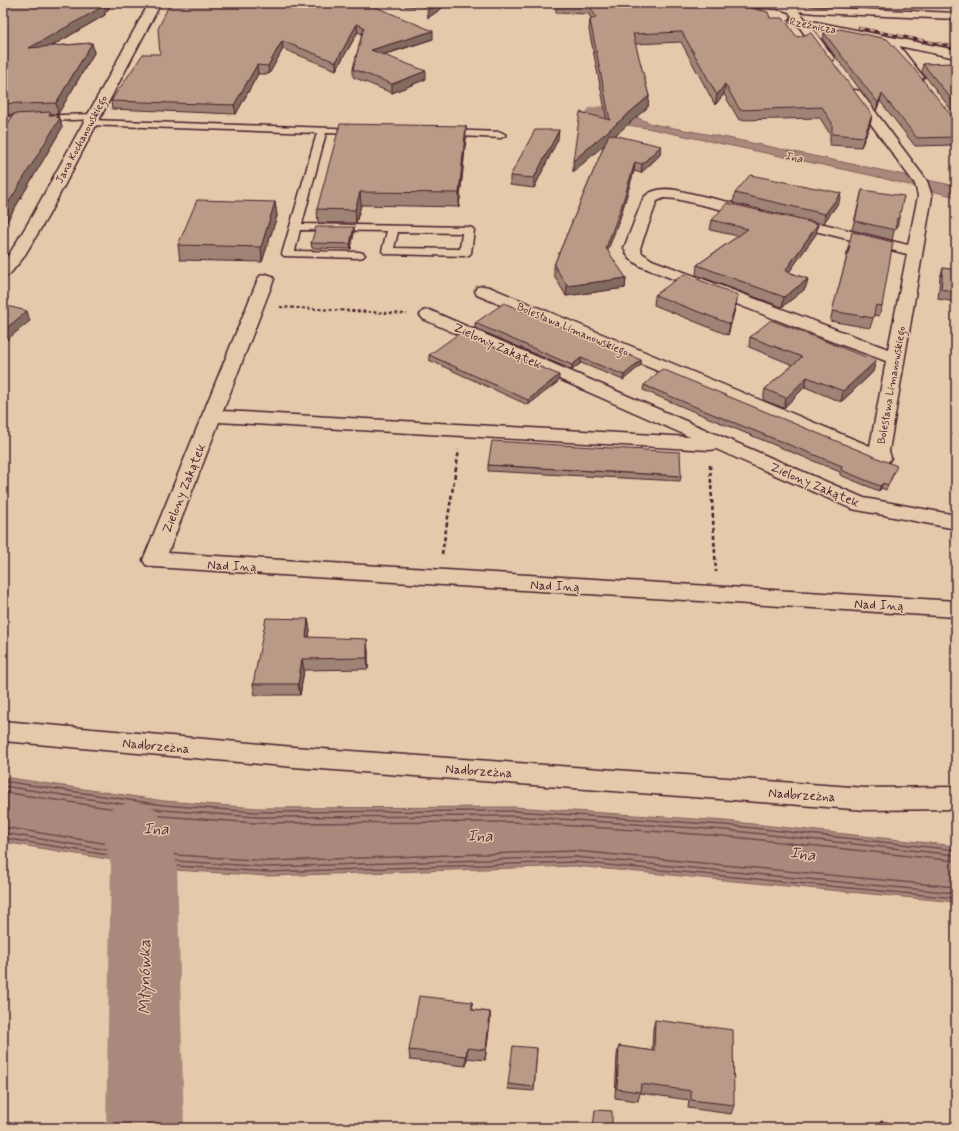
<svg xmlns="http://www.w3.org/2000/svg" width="959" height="1131" viewBox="0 0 959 1131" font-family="Mynerve,sans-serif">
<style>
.water{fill:#aa887b;stroke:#845e5b}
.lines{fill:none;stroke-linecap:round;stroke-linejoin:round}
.shore{stroke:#70494b;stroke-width:1.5}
.river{fill:#aa887b;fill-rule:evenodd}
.lane-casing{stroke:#4a1f2b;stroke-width:3}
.street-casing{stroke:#4a1f2b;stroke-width:3}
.secondary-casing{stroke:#4a1f2b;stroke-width:3}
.path-far1{stroke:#4a1f2b;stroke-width:2;stroke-dasharray:3 2.5;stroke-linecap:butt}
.path{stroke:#4a1f2b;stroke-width:2.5;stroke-dasharray:4 3;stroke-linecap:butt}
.lane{fill:#e4c9ab;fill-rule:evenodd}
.street{fill:#e4c9ab;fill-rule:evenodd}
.secondary{fill:#e4c9ab;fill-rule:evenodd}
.rail-casing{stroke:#4a1f2b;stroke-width:2.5}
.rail{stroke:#e4c9ab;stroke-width:1.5;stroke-dasharray:5;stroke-linecap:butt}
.wall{fill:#9f8474;stroke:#4a1f2b}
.shaded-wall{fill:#826c5e;stroke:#4a1f2b}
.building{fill:#b99a87;stroke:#4a1f2b}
.labels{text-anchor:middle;stroke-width:3;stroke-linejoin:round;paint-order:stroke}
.far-street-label{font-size:11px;fill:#4a1f2b;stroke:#e4c9ab}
.far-water-label{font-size:12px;font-style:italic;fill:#5d343b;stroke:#e4c9ab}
.street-label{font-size:13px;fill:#4a1f2b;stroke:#e4c9ab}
.near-water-label{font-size:17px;font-style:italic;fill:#5d343b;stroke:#e4c9ab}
</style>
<rect width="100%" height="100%" fill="#e4c9ab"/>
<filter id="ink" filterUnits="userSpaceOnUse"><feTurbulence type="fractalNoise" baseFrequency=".025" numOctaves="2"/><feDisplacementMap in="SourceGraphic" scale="8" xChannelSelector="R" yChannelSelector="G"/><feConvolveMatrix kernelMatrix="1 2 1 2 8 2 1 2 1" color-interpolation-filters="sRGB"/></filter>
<g filter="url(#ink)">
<path class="water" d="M636 117 652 124 728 138 956 186V197L870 175 647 128 628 125Z
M3 777 164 801 257 808 514 807 725 821 956 846V902L575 866 268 876 175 870 3 842Z"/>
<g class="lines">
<path class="shore" d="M3 781 163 805 256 812 514 811 725 825 956 850
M3 786 163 810 256 817 514 816 725 830 956 855
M3 792 162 816 255 823 514 822 724 836 956 861
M3 827 177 855 268 861 575 851 956 887
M3 833 176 861 268 867 575 857 956 893
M3 838 176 866 268 872 575 862 956 898"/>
<path class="river" d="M600 106 629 111 634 118 629 125 618 127 589 122 584 115 589 108Z
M133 801 156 809 165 828 177 865 184 1128H106L111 865 101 828 110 809Z"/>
<defs>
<path id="lane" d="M890 37 893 38 922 75 924 77 922 79H916L887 42 886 40 887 38Z
M93 114 98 117 96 119 3 123V117Z
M90 120 362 129 364 131 359 134 326 133 302 224 468 227 472 228 474 230 471 253 469 255 465 256 388 254 384 253 382 251 387 231 300 230 295 251 359 252 363 253 365 255 363 257 359 258 284 256 282 254 317 133 87 125 85 123ZM398 232 462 233 460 249 394 248Z
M445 130 501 132 506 135 501 138 441 135 440 133Z"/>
<path id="street" d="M773 3C790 3 796 6 806 20L956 50V58L812 28 834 58 832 61H824L798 25 791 23 789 21 793 18 789 12 776 8Z
M855 90 860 91 927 181 932 196 889 451 891 458 888 462 881 464 874 462 477 295 475 291 477 287 483 286 489 287 870 446 886 361 831 341 640 266 629 258 624 248 643 199C649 189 665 188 676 190L759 209 762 212 759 215 754 217 676 199 664 198 657 201 640 248 642 253 652 260 888 349 907 254 783 223 780 220 783 217 788 215 908 245 918 196 915 184 849 94 850 91Z
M266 274 272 276 274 279 223 411 690 437 423 319 420 315 423 311 429 310 864 498 956 515V529L852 509 716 449 710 450 219 422 168 553 956 601V617L154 567 146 565 143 560 258 279 260 276Z
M3 721 294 747 866 788 956 787V809L866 810 294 767 3 741Z"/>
<path id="secondary" d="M149 3H161L47 218 23 258 9 275 3 277V262L10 253 31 218Z
M721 3H783L815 7 956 13V19L815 13 780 9 727 6Z"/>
</defs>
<use href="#lane" class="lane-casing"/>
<use href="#street" class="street-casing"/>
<use href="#secondary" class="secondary-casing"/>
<path class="path-far1" d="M280 307 407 314"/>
<path class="path" d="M710 465 716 572
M442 554 459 450"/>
<use href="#lane" class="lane"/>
<use href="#street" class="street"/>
<use href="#secondary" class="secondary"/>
<defs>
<path id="rail" d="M859 28 956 47"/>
</defs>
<use href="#rail" class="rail-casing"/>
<use href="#rail" class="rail"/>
</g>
<path class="wall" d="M3 3H112L109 6V9L105 12V15L52 46 92 43 94 53 58 114H51V115L60 118 62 128 3 228V131L14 114 3 115Z
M366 3 433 39 384 55 426 79 392 93 353 77V69L362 34 358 32 336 70 283 49 269 74H258L236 114 112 109 111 101 160 54Z
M405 3H449L428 18 429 7 405 6Z
M556 3H729L770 18 797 37 872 115 870 125 861 147 830 145V134L820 118 739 120 724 94 715 105 681 42 635 44 649 96 648 107 615 135 660 155 641 173 634 171 620 218 607 251 626 278 625 288 566 296 554 275V265L605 144 573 172 607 120 589 30 590 20 591 19 589 14 556 13Z
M824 33 956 120V145L915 146 880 101 876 111 823 40Z
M923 64 956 65V116L922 72Z
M466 139 459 207 361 205 356 223H318L317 209Z
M558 139 534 188 510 185V176Z
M862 190 899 218 897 228 895 227 892 240 852 230Z
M735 193 839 202 823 224 733 203Z
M275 202 277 216 262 262 180 260 178 245Z
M712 220 818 224 816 234 789 272 808 279 805 289 782 307 696 275 697 265 738 236 710 230Z
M354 227V232L351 249 312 248 311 243Z
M848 248 882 306 879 316 874 315 870 328 830 321 847 256 846 258Z
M943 268 956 270V302L938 299 940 277Z
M655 295 736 305 728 335 654 305Z
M475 323 641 360V365L623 380 581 363 572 370 475 328Z
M750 337 873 372 841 402 805 387 784 408 763 400 765 389 793 365 749 347Z
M429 355 559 381 528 405 429 360Z
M644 385 895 471 886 490 881 488 879 491 840 475V472L709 418 643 390Z
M488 465 681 476 680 481 488 471Z
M308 619 310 630 309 637 368 650V669L304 670 300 695H255L253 684Z
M472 1002 473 1010 490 1012V1022L485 1060 467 1058 466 1066 410 1060 409 1050Z
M655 1020 734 1105 731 1114 688 1108 689 1100 640 1093 638 1101 615 1098 617 1055 619 1046 652 1051 653 1029Z
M537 1048 534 1091 508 1089V1084Z
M881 1121 905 1128H879V1125Z"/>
<path class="shaded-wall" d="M102 3H112L109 6V9L105 12V15L31 58 29 48Z
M438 3H449L428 18 427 11Z
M357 24 358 32 336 70V62Z
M433 31V39L372 58 371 50Z
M282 41 283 49 269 74 268 66Z
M92 43 94 53 58 114 56 103Z
M257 65 258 74 236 114 234 105Z
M426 71V79L392 93V84Z
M725 84 724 94 715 105 717 95Z
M882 94 880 101 876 111 878 103Z
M649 96 648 107 573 172V161Z
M58 115 59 119 60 118 62 128 3 228V212Z
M872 115 870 125 861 147 864 137Z
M466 126V139L459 207V193Z
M559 130 558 139 534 188V178Z
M661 146 660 155 641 173 642 164Z
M635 162 634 171 620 218 605 258 606 248Z
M360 192 361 205 356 223 355 210Z
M841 193 839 202 823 224 825 214Z
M275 202 277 216 262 262 261 247Z
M818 224 816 234 783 281 785 271Z
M354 227V232L351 249 350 244Z
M850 246 848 256 846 258 848 248Z
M626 278 625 288 566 296 567 286Z
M808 279 805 289 782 307 784 297Z
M738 295 736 305 728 335 730 324Z
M27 311 30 321 3 343V331Z
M581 358V363L572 370V365Z
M641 360V365L623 380 624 375Z
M876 361 873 372 841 402 843 391Z
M559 375V381L528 405V400Z
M807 377 805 387 784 408 786 398Z
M883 483 881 488 879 491 880 486Z
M308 619 310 630 307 648 306 637Z
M367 639 368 650V669L367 658Z
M302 659 304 670 300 695 298 684Z
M490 1012V1022L485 1060 486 1050Z
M467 1048V1058L466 1066V1056Z"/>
<path class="building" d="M3 3H102L104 6 29 48 92 43 56 103 20 104 21 103 3 104Z
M170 3H366L433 31 371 50 426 71 392 84 353 69 364 27 357 24 336 62 282 41 268 66 257 65 234 105 111 101 143 54H160L158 29Z
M431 3H438L427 11Z
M556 3H729L768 12 770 18H783L797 37 811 33 872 115 864 137 832 134V123L822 107 740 110 725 84 717 95 682 32 633 34 649 96 573 161 580 112 610 120 590 20 596 17 589 5Z
M840 29 887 39 911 65 954 119 956 120V137L917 138 882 94 878 103 824 33Z
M955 63 956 65V105L923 64Z
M51 112 49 115H58L56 117 60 118 3 212V131L14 114Z
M340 124 466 126 459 193 360 192 355 210 317 209Z
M535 130H559L534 178 510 176Z
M609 134 661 146 642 164 635 162 621 208 606 248 626 278 567 286 554 265Z
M750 175 841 193 825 214 735 193Z
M862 190 904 196 899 218H897L895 230 855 221Z
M197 200 275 202 261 247 178 245Z
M727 203 818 224 785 271 808 279 784 297 697 265 748 229 712 220Z
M316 227H354L350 244 311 243Z
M852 232 893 242 882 306 876 305 873 318 832 311 850 246 848 248Z
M943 268 956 270V292L941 289Z
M684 274 738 295 730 324 655 295Z
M504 303 641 360 624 375 581 358 572 365 475 323Z
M3 305 27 311 3 331Z
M771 320 876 361 843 391 807 377 786 398 765 389 802 357 750 337Z
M461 332 559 375 528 400 429 355Z
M662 369 897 466 888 485 883 483 880 486 841 470 842 466 710 413 644 385Z
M492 441 680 452 681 476 488 465Z
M266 618 308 619 306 637 367 639V658L302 659 298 684H253Z
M419 996 472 1002V1010L490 1012 486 1050 467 1048 466 1056 409 1050Z
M655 1020 733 1030 734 1105 691 1100V1091L641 1084 640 1092 617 1089 619 1046 654 1051Z
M513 1046 537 1048 534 1087 508 1084Z
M595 1110 612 1111V1128H593Z
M881 1121 904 1125 905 1128H882Z"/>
</g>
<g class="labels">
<g class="far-street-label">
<text transform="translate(813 25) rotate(11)" y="4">Rzeźnicza</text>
<text transform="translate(81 139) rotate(-62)" y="4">Jana Kochanowskiego</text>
<text transform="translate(573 329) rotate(23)" y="4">Bolesława Limanowskiego</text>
<text transform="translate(891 385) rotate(-80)" y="4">Bolesława Limanowskiego</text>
</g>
<g class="far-water-label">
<text transform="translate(794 157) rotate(12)" y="4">Ina</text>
</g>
<g class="street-label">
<text transform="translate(498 345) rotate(24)" y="5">Zielony Zakątek</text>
<text transform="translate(815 484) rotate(23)" y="5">Zielony Zakątek</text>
<text transform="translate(183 488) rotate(-68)" y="5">Zielony Zakątek</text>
<text transform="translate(232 565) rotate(3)" y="5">Nad Iną</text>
<text transform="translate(555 585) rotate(3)" y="5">Nad Iną</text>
<text transform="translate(879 604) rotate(3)" y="5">Nad Iną</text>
<text transform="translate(156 745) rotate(5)" y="5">Nadbrzeżna</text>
<text transform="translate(479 770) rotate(4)" y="5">Nadbrzeżna</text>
<text transform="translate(802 794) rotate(4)" y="5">Nadbrzeżna</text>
</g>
<g class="near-water-label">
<text transform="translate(156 828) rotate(1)" y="6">Ina</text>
<text transform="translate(480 835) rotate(1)" y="6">Ina</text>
<text transform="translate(803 853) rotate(8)" y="6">Ina</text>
<text transform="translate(144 977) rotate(-90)" y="6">Młynówka</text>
</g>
</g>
<rect width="959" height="1131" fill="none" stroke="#e4c9ab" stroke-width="16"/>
<rect x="8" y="8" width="943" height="1115" fill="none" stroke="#4a1f2b" stroke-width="1.5" filter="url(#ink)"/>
</svg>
